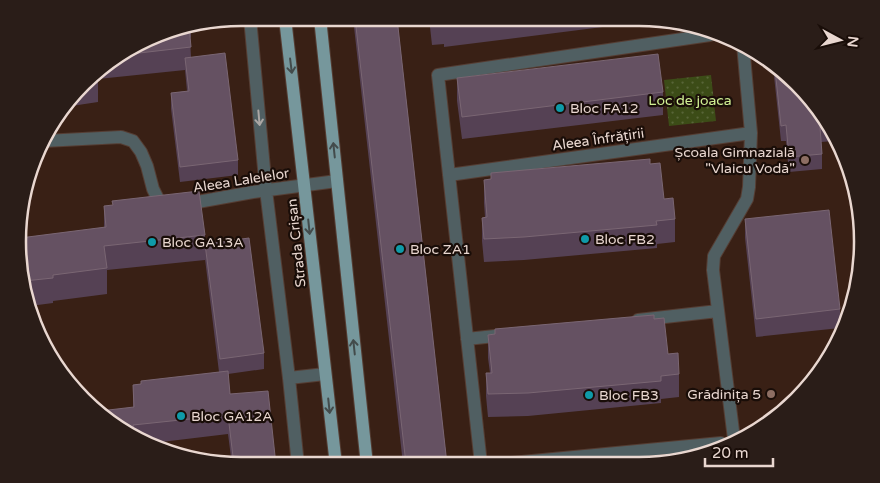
<svg xmlns="http://www.w3.org/2000/svg" width="880" height="483" viewBox="0 0 880 483" font-family="'Varela Round',sans-serif">
<style>
.grass{fill:url(#grass-dots)}
.lines{fill:none;stroke-linecap:round;stroke-linejoin:round}
.minor-casing{stroke:#553d33;stroke-width:14}
.major-casing{stroke:#553d33;stroke-width:14}
.minor{stroke:#505f62;stroke-width:12}
.major{stroke:#76979c;stroke-width:12}
.wall{fill:#554154}
.building{fill:#655162;stroke:#7a6673}
.oneway{stroke:#434b4b}
.oneway2{stroke:#aca7a4}
.culture-dot{fill:#0f9aa8;stroke:#190d08;stroke-width:2}
.education-dot{fill:#8d6e63;stroke:#190d08;stroke-width:2}
.labels{text-anchor:middle;stroke-width:4.5;stroke-linejoin:round;paint-order:stroke}
.park-label{font-size:14px;fill:#d0ef93;stroke:#190d08}
.poi-label{font-size:14px;fill:#e9d7d0;stroke:#190d08;text-anchor:start}
.street-label{font-size:14px;fill:#e9d7d0;stroke:#190d08}
.rim{fill:none;stroke:#e9d7d0;stroke-width:2.5}
</style>
<defs>
<pattern id="grass-dots" width="8" height="8" patternUnits="userSpaceOnUse" patternTransform="scale(1.25)"><rect width="8" height="8" fill="#3c4c17"/><path d="M2 2h.1M6 6h.1" fill="none" stroke="#586538" stroke-width="1.8" stroke-linecap="round"/></pattern>
</defs>
<rect width="100%" height="100%" fill="#392015"/>
<path class="grass" d="M711 75 716 121 669 126 664 80Z"/>
<g class="lines">
<defs>
<path id="minor" d="M250 18 266 190 289 378 298 465
M44 141 121 137 133 141 141 152 147 166 153 189 161 205 192 203 253 192 337 181
M449 175 751 133
M638 320 718 311
M467 339 504 335
M289 378 325 374
M734 439 713 270 714 256 747 199 749 187 751 133 743 45
M481 464 438 75 710 35
M500 464 721 443"/>
<path id="major" d="M285 18 336 465
M320 18 367 465"/>
</defs>
<use href="#minor" class="minor-casing"/>
<use href="#major" class="major-casing"/>
<use href="#minor" class="minor"/>
<use href="#major" class="major"/>
</g>
<path class="wall" d="M353 18H397L447 464H403Z
M429 18H653L658 20 444 47V44L432 45Z
M191 26V37L190 38 191 57 238 160V175L180 182 171 109V93L187 91 185 70 98 79V102L65 107 105 64 169 29Z
M773 67 816 105 834 141 821 142 822 154V169L789 172 786 141H781Z
M457 78 663 92V115L462 139 457 101Z
M650 164 664 199 675 219V242L657 244V248L524 260 484 262 482 241V218L485 217 484 203V180L491 179V173Z
M104 206 205 235V260L107 270V294L53 301V303L30 306 18 256 20 238 104 228Z
M745 219 840 309V328L756 337 745 238Z
M205 244 264 353V369L228 374 230 394 276 465H232L228 434 153 443 130 436 133 407V385L219 372 205 259Z
M654 319 668 354 679 374V397L661 399V403L528 416 488 417 486 396V373H490L488 358V335L495 334V329Z"/>
<path class="building" d="M355 18H397L447 464H406Z
M432 18H496L444 25V21L432 22Z
M189 26 191 47 122 55 169 29Z
M225 53 238 160 180 167 171 93 189 91 185 58Z
M658 54 663 92 462 117 457 78Z
M775 69 816 105 826 126 820 127 822 154 789 157 786 125 781 126Z
M97 73 98 81 88 82Z
M650 159V164L660 163 664 199 673 198 675 219 656 221 657 225 524 237 484 239 482 218 487 217 484 180 491 179V173Z
M199 191 205 235 104 246 107 268 53 275V278L24 281 18 256 19 243H21L20 238 106 227 104 206 113 205 112 201Z
M829 210 840 309 756 319 745 219Z
M249 238 264 353 220 359 205 244Z
M654 315V319L664 318 668 354 678 353 679 374 661 376V381L528 393 488 394 486 373H492L488 335 495 334V329L630 317Z
M228 371 230 394 268 391 276 465H234L228 415 133 425 135 437 130 436 100 411 134 407 133 385 141 384V381Z"/>
<defs><path id="oneway-shaft" d="M-6 0H5M1.5-3L5.5 0L1.5 3" fill="none" stroke-width="1.6" stroke-linecap="round" stroke-linejoin="round" transform="scale(1.25)"/></defs>
<g class="oneway">
<use href="#oneway-shaft" transform="translate(291 66) rotate(83)"/>
<use href="#oneway-shaft" transform="translate(334 150) rotate(-96)"/>
<use href="#oneway-shaft" transform="translate(309 227) rotate(84)"/>
<use href="#oneway-shaft" transform="translate(354 347) rotate(-96)"/>
<use href="#oneway-shaft" transform="translate(329 406) rotate(84)"/>
</g>
<use class="oneway2" href="#oneway-shaft" transform="translate(259 118) rotate(85)"/>
<g class="culture-dot">
<circle cx="560" cy="108" r="5"/>
<circle cx="585" cy="239" r="5"/>
<circle cx="152" cy="242" r="5"/>
<circle cx="400" cy="249" r="5"/>
<circle cx="589" cy="395" r="5"/>
<circle cx="181" cy="416" r="5"/>
</g>
<g class="education-dot">
<circle cx="805" cy="160" r="5"/>
<circle cx="771" cy="394" r="5"/>
</g>
<g class="labels">
<g class="park-label">
<text x="690" y="105">Loc de joaca</text>
</g>
<g class="poi-label">
<text x="570" y="113">Bloc FA12</text>
<text x="795" y="157" text-anchor="end">Școala Gimnazială<tspan x="795" dy="16">"Vlaicu Vodă"</tspan></text>
<text x="595" y="244">Bloc FB2</text>
<text x="162" y="247">Bloc GA13A</text>
<text x="410" y="254">Bloc ZA1</text>
<text x="761" y="399" text-anchor="end">Grădinița 5</text>
<text x="599" y="400">Bloc FB3</text>
<text x="191" y="421">Bloc GA12A</text>
</g>
<g class="street-label">
<text transform="translate(598 139) rotate(-8)" y="5">Aleea Înfrățirii</text>
<text transform="translate(241 180) rotate(-9)" y="5">Aleea Lalelelor</text>
<text transform="translate(296 243) rotate(-96)" y="5">Strada Crișan</text>
</g>
</g>
<path d="M0 0H880V483H0ZM241 26H639A215 215 0 0 1 854 241V242A215 215 0 0 1 639 457H241A215 215 0 0 1 26 242V241A215 215 0 0 1 241 26Z" fill="#2a1d18" fill-rule="evenodd"/>
<path class="rim" d="M241 26H639A215 215 0 0 1 854 241V242A215 215 0 0 1 639 457H241A215 215 0 0 1 26 242V241A215 215 0 0 1 241 26Z"/>
<g transform="translate(840 40) rotate(97)" stroke="#190d08" stroke-width="4" paint-order="stroke">
<path d="M0-4L9 19L0 12L-9 19Z" fill="#e9d7d0"/>
<text y="-8" font-size="14" font-weight="bold" text-anchor="middle" fill="#e9d7d0">N</text>
</g>
<path d="M705 458v8h68v-8" fill="none" stroke="#e9d7d0" stroke-width="2.5"/>
<text x="712" y="458" font-size="15" fill="#e9d7d0" stroke="#190d08" stroke-width="4" paint-order="stroke">20 m</text>
</svg>
